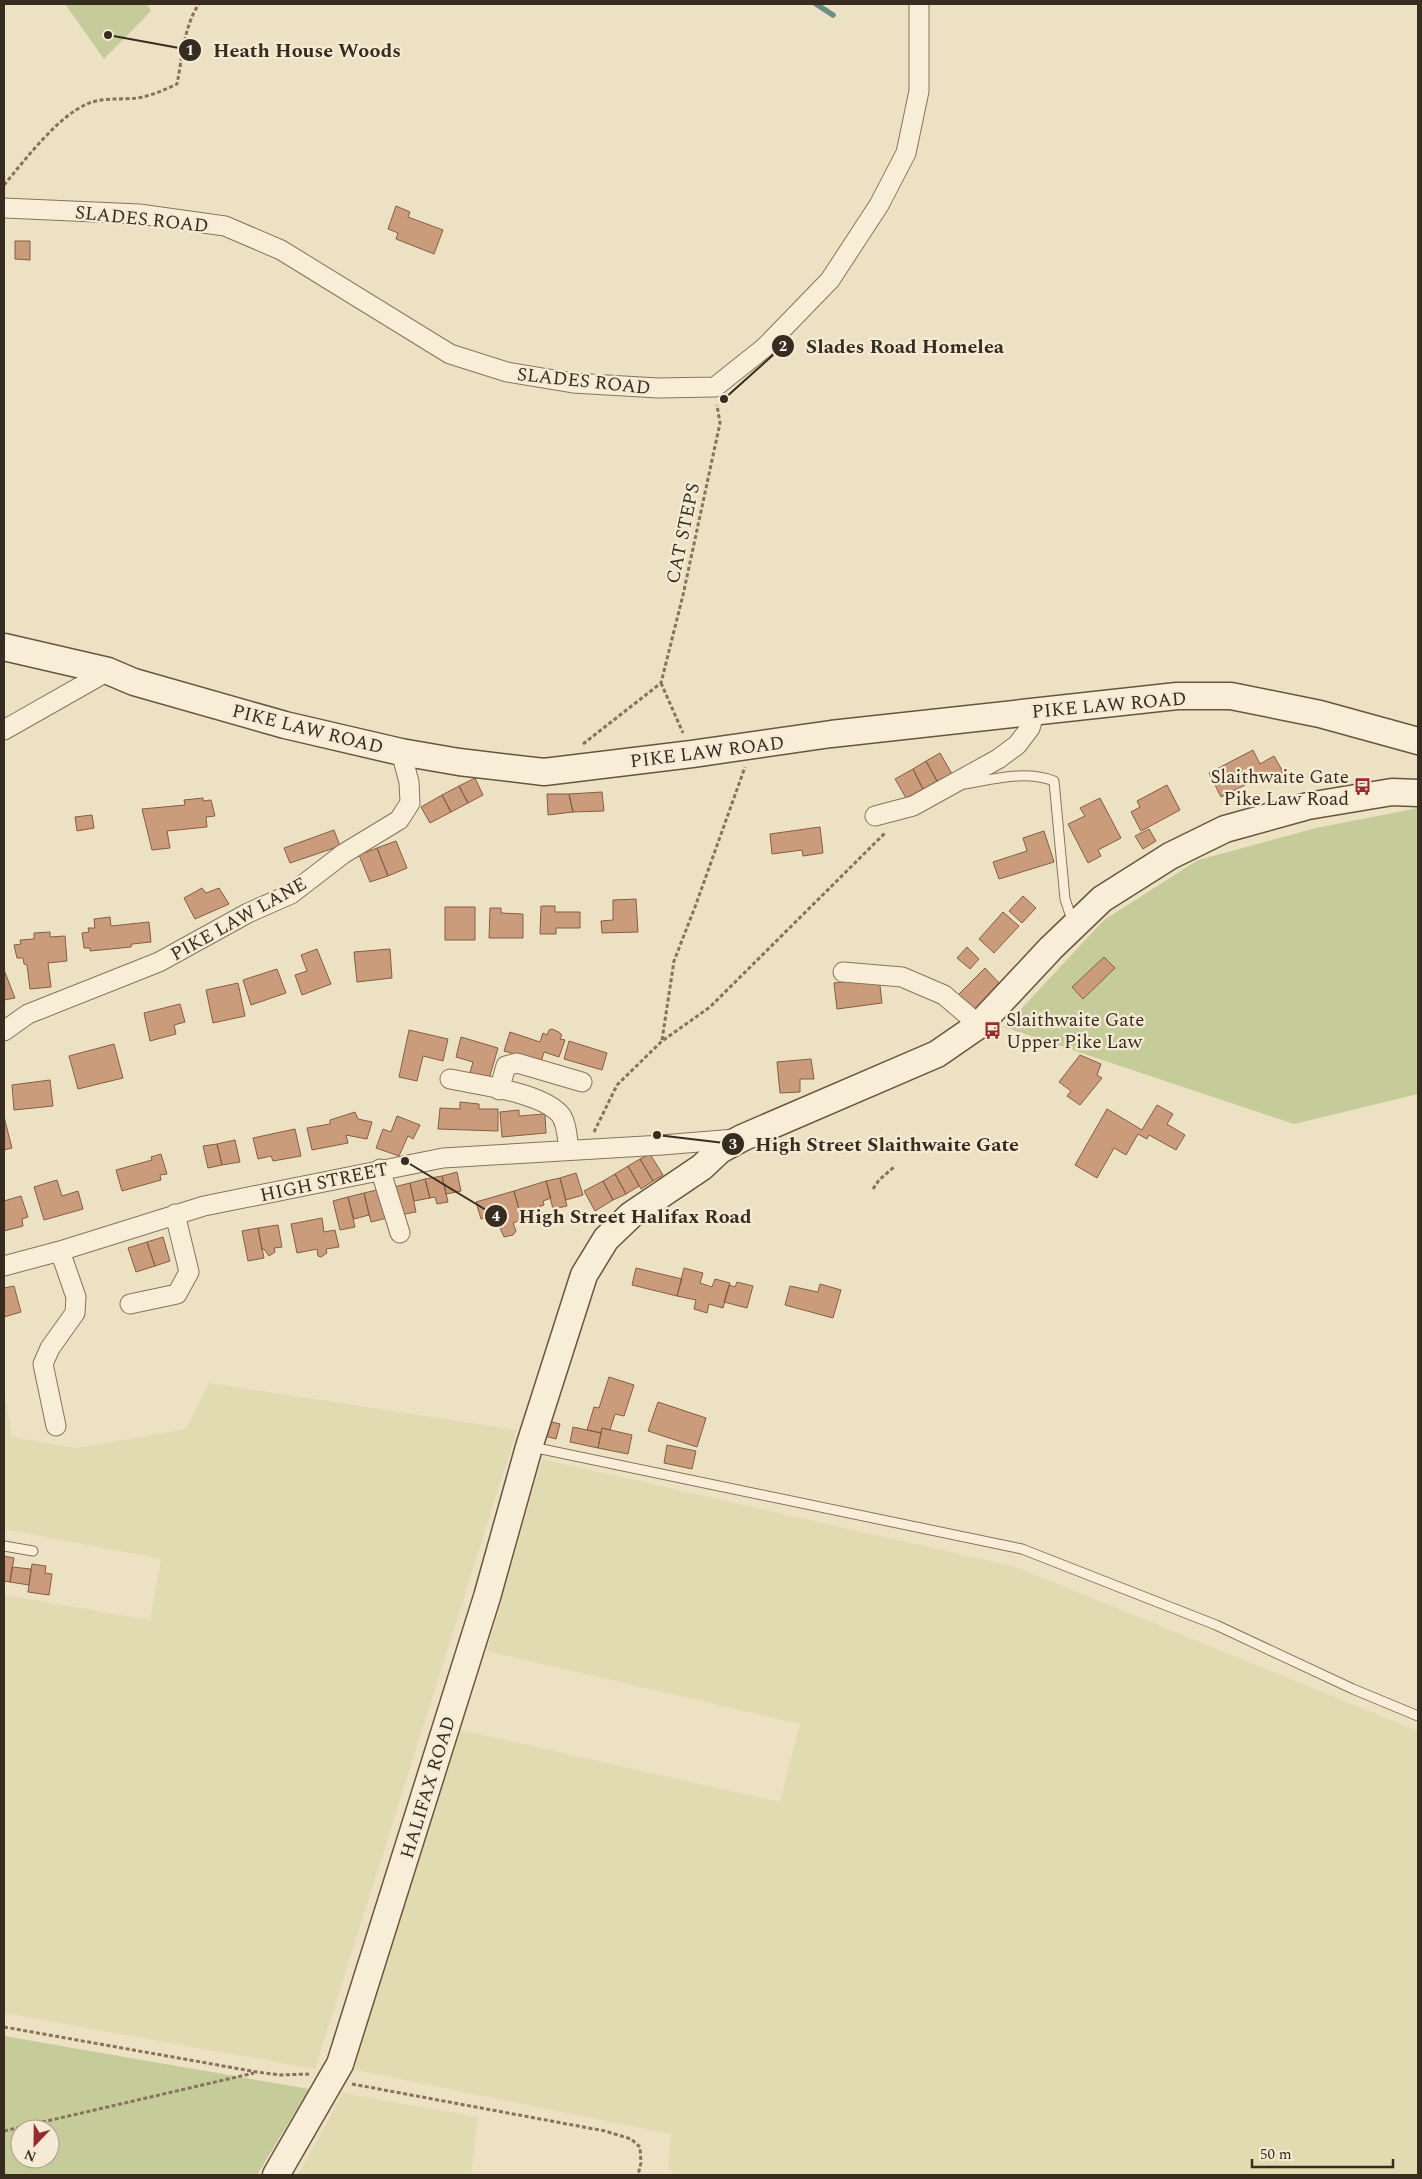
<svg xmlns="http://www.w3.org/2000/svg" width="1422" height="2179" viewBox="0 0 1422 2179" font-family="Spectral,serif">
<style>
.farmland{fill:#e2dbb2}
.green{fill:#c5cb99;fill-rule:evenodd}
.lines{fill:none;stroke-linecap:round;stroke-linejoin:round}
.stream{stroke:#6d8e86;stroke-width:5.5}
.building{fill:#ca9c7b;stroke:#865d42}
.lane-casing{stroke:#87735b;stroke-width:11}
.street-casing{stroke:#87735b;stroke-width:21}
.secondary-casing{stroke:#69543e;stroke-width:29}
.path{stroke:#87735b;stroke-width:3;stroke-dasharray:4 2.5;stroke-linecap:butt}
.lane{stroke:#f8eed8;stroke-width:9}
.street{stroke:#f8eed8;stroke-width:19}
.secondary{stroke:#f8eed8;stroke-width:26}
.labels{text-anchor:middle;stroke-width:4.5;stroke-linejoin:round;paint-order:stroke}
.street-label{font-size:19px;fill:#382b1f;stroke:#f5ebd4}
.poi-label{font-size:19px;fill:#382b1f;stroke:#f5ebd4;text-anchor:end}
.leader{fill:none;stroke:#382b1f;stroke-width:2}
.callout-dot{fill:#382b1f;stroke:#f5ebd4;stroke-width:2}
.mark-label{font-size:15px;text-anchor:middle;font-weight:bold;fill:#fff}
.callout-label{font-size:20px;text-anchor:middle;font-weight:bold;fill:#382b1f;stroke:#f5ebd4;stroke-width:4.5;stroke-linejoin:round;paint-order:stroke}
</style>
<rect width="100%" height="100%" fill="#ede1c4"/>
<path class="farmland" d="M209 1383 517 1430 315 2069 4 2013V1595L150 1620 161 1559 4 1529V1391L12 1437 76 1448 186 1429Z
M542 1459 1016 1567 1418 1731V2175H674L668 2166 671 2134 350 2069 460 1730 780 1802 800 1724 487 1651Z
M343 2093 478 2117 471 2175H298Z"/>
<path class="green" d="M65 4H147L151 11 104 59Z
M1418 808V1094L1294 1124 1004 1027 1104 920 1198 860 1316 828Z
M4 2036 309 2089 257 2175H4ZM20 2129H50V2159H20Z"/>
<g class="lines">
<path class="stream" d="M816 4 833 15"/>
</g>
<path class="building" d="M396 206 410 212 408 217 443 230 434 254 396 239 398 233 388 229Z
M15 241H30V260L15 259Z
M1253 750 1260 764 1274 756 1283 772 1268 780 1265 775 1221 797 1209 773Z
M940 753 952 774 937 781 926 761Z
M926 761 937 781 923 789 913 769Z
M913 769 923 789 906 798 895 779Z
M475 778 483 795 468 803 459 786Z
M1167 785 1180 810 1141 831 1131 812 1140 807 1137 801Z
M459 786 468 803 451 812 442 795Z
M602 792 604 811 573 812 569 794Z
M547 794H569L573 812 548 815Z
M442 795 451 812 430 823 421 807Z
M203 798V801L211 800 215 816 206 817 207 827 167 831 170 848 152 850 142 809 185 805 184 800Z
M1100 798 1121 838 1098 850 1101 856 1088 863 1068 824 1085 816 1080 808Z
M92 815 94 828 77 831 75 817Z
M820 827 823 853 803 856 802 850 772 854 770 834Z
M1149 829 1156 841 1143 849 1135 836Z
M334 830 340 846 290 863 284 848Z
M1044 831 1054 862 999 879 993 862 1027 851 1023 838Z
M396 841 407 868 388 876 377 848Z
M377 848 388 876 370 882 359 855Z
M202 888 206 893 219 888 229 904 195 919 184 898Z
M1023 896 1036 908 1022 923 1009 911Z
M636 899 638 932 602 933 601 921 613 920V900Z
M541 906H555V912H580V928H556V934H540Z
M445 907H475V940H445Z
M490 908H501V913L523 914V938H489Z
M1003 912 1019 926 994 953 979 939Z
M110 917 111 926 149 922 151 942 132 944 131 947 90 951V948H84L82 933 89 932 88 928H95L94 919Z
M50 932V937L65 936 67 961 48 963 51 987 30 989 27 965 24 964 23 958H17L14 945 21 944 20 940 34 939V933Z
M967 947 979 959 970 969 957 958Z
M317 949 331 984 302 995 295 975 307 971 301 955Z
M390 949 392 978 357 982 354 952Z
M1104 957 1115 968 1083 999 1072 987Z
M985 968 1000 984 973 1011 958 995Z
M277 969 286 993 251 1005 243 980Z
M4 970 15 998 4 1000Z
M879 977 882 1003 837 1009 834 983Z
M238 983 245 1016 213 1023 206 990Z
M180 1004 185 1022 174 1025 176 1034 150 1041 144 1013Z
M552 1029 559 1032 562 1035 560 1039 565 1040 559 1057 544 1052 541 1062 504 1051 510 1032 540 1042 543 1033 547 1035 549 1030Z
M409 1030 448 1039 443 1061 423 1056 417 1081 399 1077Z
M461 1037 498 1048 488 1082 469 1076 473 1062 456 1057Z
M569 1041 607 1053 602 1070 564 1059Z
M114 1044 123 1078 78 1089 69 1056Z
M1080 1055 1101 1064 1097 1075 1102 1078 1080 1105 1067 1096 1071 1091 1059 1082Z
M811 1059 814 1079H800V1092L780 1093 777 1062Z
M50 1080 53 1106 14 1110 12 1085Z
M460 1102 479 1104V1109H498V1131L438 1129 440 1108 460 1109Z
M1157 1105 1173 1114 1167 1124 1185 1135 1176 1150 1149 1135 1147 1139 1138 1134 1126 1155 1114 1148 1097 1178 1075 1165 1107 1109 1142 1130Z
M519 1110V1116L545 1114 546 1133 502 1137 500 1112Z
M355 1112 358 1119 372 1122 367 1139 346 1135 348 1143 312 1150 307 1128 330 1124V1120Z
M397 1116 420 1125 413 1139 408 1136 399 1156 376 1148 383 1129 391 1132Z
M4 1117 12 1148 4 1150Z
M295 1129 301 1156 273 1161 271 1156 258 1159 253 1138Z
M235 1140 240 1162 222 1165 217 1144Z
M217 1144 222 1165 208 1168 203 1146Z
M161 1154 167 1174 160 1175 161 1180 122 1191 116 1170 152 1160 151 1157Z
M650 1154 663 1175 653 1181 640 1159Z
M640 1159 653 1181 641 1189 628 1166Z
M628 1166 639 1186 626 1194 615 1174Z
M457 1172 461 1191 446 1194 442 1176Z
M576 1173 583 1195 566 1200 560 1178Z
M615 1174 626 1194 613 1200 603 1181Z
M442 1176 448 1202 437 1204 435 1197 430 1198 425 1179Z
M560 1178 567 1206 553 1209 546 1181Z
M425 1179 430 1198 414 1201 410 1183Z
M57 1180 62 1196 78 1191 83 1209 44 1220 34 1187Z
M546 1181 551 1198 543 1201 544 1205 540 1206 543 1218 523 1224 514 1191Z
M603 1181 613 1200 595 1211 584 1191Z
M410 1183 416 1212 399 1215 394 1187Z
M381 1189 387 1218 371 1222 364 1193Z
M514 1191 522 1220 513 1223 516 1231 513 1235 504 1237 494 1214 481 1219 476 1202Z
M364 1193 369 1215 354 1219 348 1197Z
M21 1196 28 1217 22 1219 23 1226 4 1231V1201Z
M348 1197 355 1227 340 1230 333 1201Z
M322 1218 324 1232 335 1230 339 1247 326 1249 327 1253 321 1257 318 1256 317 1249 297 1253 291 1224Z
M278 1225 282 1247 274 1248 275 1252 269 1256 264 1249 262 1250 258 1228Z
M258 1228 264 1258 248 1261 242 1231Z
M163 1237 170 1261 155 1266 147 1242Z
M147 1242 155 1266 136 1272 128 1248Z
M636 1268 682 1279 677 1296 632 1285Z
M684 1268 703 1273 700 1283 712 1287 715 1279 730 1283 723 1308 709 1304 707 1313 694 1309 696 1300 677 1296Z
M737 1282 753 1286 747 1308 724 1302 729 1285 735 1287Z
M820 1284 841 1290 833 1318 785 1305 790 1286 818 1292Z
M14 1286 21 1312 4 1317V1288Z
M609 1377 634 1385 624 1416 615 1414 610 1430 602 1428 601 1433 587 1430 594 1407 599 1408Z
M658 1402 706 1418 697 1447 648 1431Z
M548 1421 560 1424 556 1439 544 1436Z
M573 1427 601 1433 598 1448 570 1442Z
M602 1428 632 1435 628 1454 598 1448Z
M667 1445 696 1451 692 1469 664 1463Z
M4 1556 14 1558 10 1582 4 1581Z
M32 1564 46 1566 45 1573 52 1574 49 1595 28 1592Z
M12 1567 31 1569 29 1585 10 1582Z"/>
<g class="lines">
<defs>
<path id="lane" d="M965 784C994 779 1026 770 1054 781L1065 899 1073 923
M532 1447 1022 1549 1216 1625 1353 1689 1418 1716
M4 1546 33 1551"/>
<path id="street" d="M4 208 139 214 225 226 281 250 450 354 507 372 573 383 658 388 715 387 764 348 830 280 879 205 906 153 919 91V4
M4 730 108 671
M875 816 913 806 998 759 1017 745 1030 728 1035 711
M843 972 902 977 944 995 979 1025
M4 1031 28 1014 159 962 248 913 291 894 343 854 399 820 410 803 409 782 401 752
M450 1079C479 1085 539 1092 559 1113 567 1121 567 1138 569 1149
M499 1090 506 1066 517 1063 582 1082
M380 1169 400 1233
M4 1266 60 1251 204 1206 443 1158 662 1145 735 1139
M130 1304 177 1294 189 1272 175 1214
M56 1426 43 1364 50 1348 75 1313 76 1297 60 1251"/>
<path id="secondary" d="M4 647 108 671 134 682 285 725 401 752 459 762 544 772 692 754 831 734 1177 696H1231L1320 714 1418 741
M276 2175 340 2064 487 1597 529 1447 584 1275 606 1239 631 1215 702 1167 720 1150 742 1138 937 1054 979 1025 1051 948 1102 899 1170 856 1225 829 1308 806 1392 792 1418 793"/>
</defs>
<use href="#lane" class="lane-casing"/>
<use href="#street" class="street-casing"/>
<use href="#secondary" class="secondary-casing"/>
<path class="path" d="M4 185C25 160 57 117 87 104 102 97 121 100 137 98 151 96 164 90 177 84 182 59 184 25 199 4
M661 683 683 733
M583 744 661 683 683 595 720 423 717 405
M662 1040 674 961 695 907 745 767
M594 1132 617 1085 662 1041 710 1007 885 833
M873 1189 879 1180 894 1167
M4 2027 257 2072 281 2075 309 2074
M352 2084 605 2131 631 2139 640 2147 641 2163 638 2175
M4 2131 254 2073"/>
<use href="#lane" class="lane"/>
<use href="#street" class="street"/>
<use href="#secondary" class="secondary"/>
</g>
<defs>
<symbol id="bus-bare" viewBox="-9 -9 18 18"><path d="M-5-6H5V4H4V6H2V4H-2V6H-4V4H-5ZM-3.5-4V0h7V-4ZM-3.5 1.2v1.5H-2V1.2ZM2 1.2v1.5H3.5V1.2Z" fill="#952d2e" stroke="#f5ebd4" stroke-width="2.5" paint-order="stroke"/></symbol>
</defs>
<g fill-rule="evenodd">
<use href="#bus-bare" x="1350" y="774" width="25" height="25"/>
<use href="#bus-bare" x="980" y="1018" width="25" height="25"/>
</g>
<g class="labels">
<g class="street-label">
<text transform="translate(142 218) rotate(6)" y="7">SLADES ROAD</text>
<text transform="translate(584 380) rotate(6)" y="7">SLADES ROAD</text>
<text transform="translate(682 533) rotate(-78)" y="7">CAT STEPS</text>
<text transform="translate(1109 704) rotate(-5)" y="7">PIKE LAW ROAD</text>
<text transform="translate(308 728) rotate(14)" y="7">PIKE LAW ROAD</text>
<text transform="translate(707 751) rotate(-7)" y="7">PIKE LAW ROAD</text>
<text transform="translate(238 918) rotate(-29)" y="7">PIKE LAW LANE</text>
<text transform="translate(324 1181) rotate(-12)" y="7">HIGH STREET</text>
<text transform="translate(427 1787) rotate(-73)" y="7">HALIFAX ROAD</text>
</g>
<g class="poi-label">
<text x="1349" y="783">Slaithwaite Gate<tspan x="1349" dy="22">Pike Law Road</tspan></text>
<text x="1006" y="1026" text-anchor="start">Slaithwaite Gate<tspan x="1006" dy="22">Upper Pike Law</tspan></text>
</g>
</g>
<path class="leader" d="M108 35L190 50M724 399L783 346M657 1135L733 1144M405 1161L496 1216"/>
<g class="callout-dot">
<circle cx="108" cy="35" r="5"/>
<circle cx="724" cy="399" r="5"/>
<circle cx="657" cy="1135" r="5"/>
<circle cx="405" cy="1161" r="5"/>
<circle cx="190" cy="50" r="12"/>
<circle cx="783" cy="346" r="12"/>
<circle cx="733" cy="1144" r="12"/>
<circle cx="496" cy="1216" r="12"/>
</g>
<g class="mark-label">
<text x="190" y="55">1</text>
<text x="783" y="351">2</text>
<text x="733" y="1149">3</text>
<text x="496" y="1221">4</text>
</g>
<g class="callout-label">
<text x="307" y="57">Heath House Woods</text>
<text x="905" y="353">Slades Road Homelea</text>
<text x="887" y="1151">High Street Slaithwaite Gate</text>
<text x="635" y="1223">High Street Halifax Road</text>
</g>
<rect width="1422" height="2179" fill="none" stroke="#382b1f" stroke-width="10"/>
<g transform="translate(35 2144) rotate(202)"><circle r="24" fill="#f5ebd4" stroke="#a99e8c"/>
<path d="M0-4L9 19L0 12L-9 19Z" fill="#952d2e"/>
<text y="-8" font-size="14" font-weight="bold" text-anchor="middle" fill="#382b1f">N</text>
</g>
<path d="M1252 2159v8h141v-8" fill="none" stroke="#382b1f" stroke-width="2.5"/>
<text x="1260" y="2159" font-size="15" fill="#382b1f" stroke="#f5ebd4" stroke-width="4" paint-order="stroke">50 m</text>
</svg>
